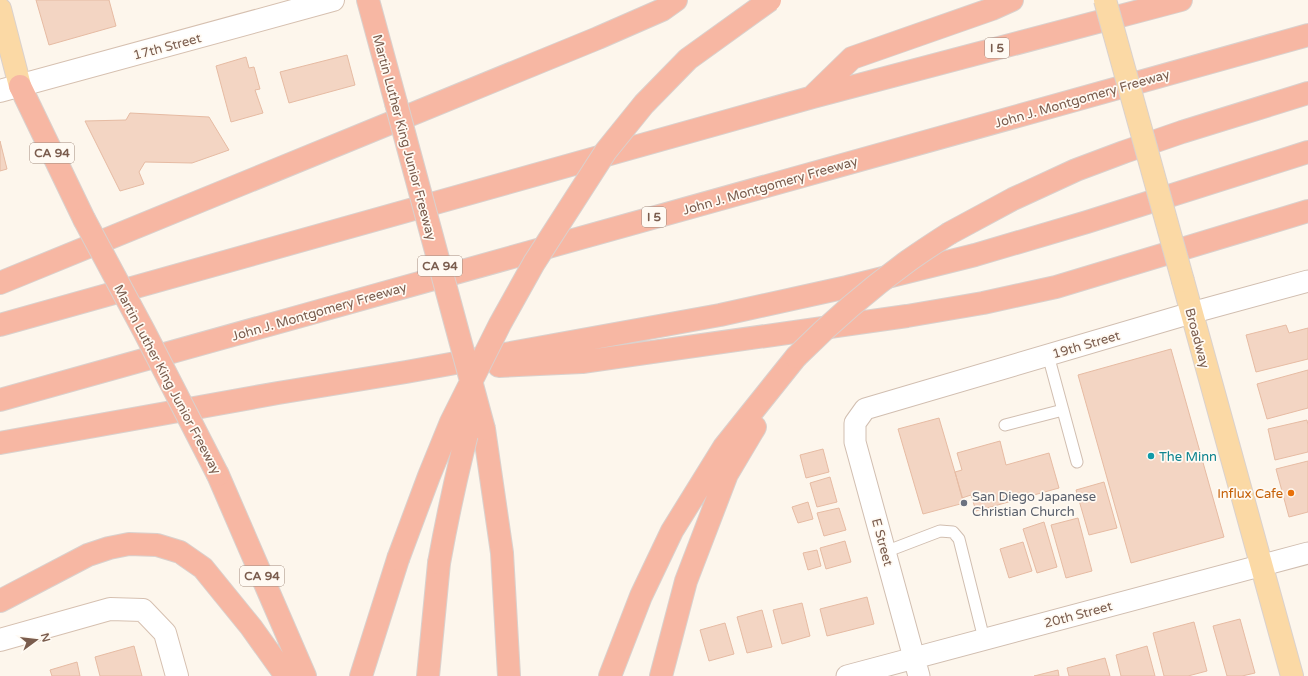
<svg xmlns="http://www.w3.org/2000/svg" width="1308" height="676" viewBox="0 0 1308 676" font-family="'Varela Round',sans-serif">
<style>
.building{fill:#f3d5c3;stroke:#e6bba3}
.lines{fill:none;stroke-linecap:round;stroke-linejoin:round}
.lane-casing{stroke:#d1beb0;stroke-width:13}
.street-casing{stroke:#d1beb0;stroke-width:23}
.secondary-casing{stroke:#d6c0b0;stroke-width:24}
.primary-casing{stroke:#dad1cd;stroke-width:24}
.highway-casing{stroke:#dad1cd;stroke-width:24}
.lane{stroke:#fff;stroke-width:11}
.street{stroke:#fff;stroke-width:21}
.secondary{stroke:#fff;stroke-width:22}
.primary{stroke:#fbd9a5;stroke-width:22}
.highway{stroke:#f7b7a3;stroke-width:22}
.primary-bridge-casing{stroke:#dad1cd;stroke-width:24;stroke-linecap:butt}
.highway-bridge-casing{stroke:#dad1cd;stroke-width:24;stroke-linecap:butt}
.primary-bridge{stroke:#fbd9a5;stroke-width:22}
.highway-bridge{stroke:#f7b7a3;stroke-width:22}
.culture-dot{fill:#0f9aa8;stroke:#fffaf3;stroke-width:1.5}
.food-dot{fill:#e8710a;stroke:#fffaf3;stroke-width:1.5}
.worship-dot{fill:#6b7280;stroke:#fffaf3;stroke-width:1.5}
.labels{text-anchor:middle;stroke-width:3.5;stroke-linejoin:round;paint-order:stroke}
.shield{fill:#fffaf3;stroke:#a28b7f;stroke-width:1}
.shield-label{font-size:12px;font-weight:bold;fill:#7a5c4d}
.street-label{font-size:13px;fill:#7a5c4d;stroke:#fffaf3}
.culture-label{font-size:13px;fill:#0d838f;stroke:#fffaf3;text-anchor:start}
.food-label{font-size:13px;fill:#c56008;stroke:#fffaf3;text-anchor:end}
.worship-label{font-size:13px;fill:#5b616d;stroke:#fffaf3;text-anchor:start}
</style>
<rect width="100%" height="100%" fill="#fdf6ec"/>
<path class="building" d="M36 0H109L116 26 49 45Z
M347 55 355 85 289 103 280 72Z
M246 57 249 68 254 67 260 89 255 90 263 113 231 122 216 66Z
M130 113 209 117 229 150 192 163 145 162 139 172 144 184 120 191 85 121 126 120Z
M0 141 7 169 0 171Z
M1286 325 1289 333 1308 328V359L1256 372 1246 335Z
M1171 349 1224 537 1131 563 1078 375Z
M1308 370V408L1267 419 1257 384Z
M939 418 964 503 923 514 898 429Z
M1307 420 1308 425V452L1275 460 1268 429Z
M1000 441 1006 465 1049 453 1059 488 976 511 971 495 962 498 955 472 962 470 957 453Z
M823 449 829 472 806 478 800 455Z
M1308 461V512L1289 517 1276 469Z
M830 477 837 502 817 507 810 483Z
M1104 482 1117 528 1089 535 1076 490Z
M808 502 813 519 798 523 792 507Z
M839 508 846 530 824 536 817 513Z
M1078 518 1092 571 1066 578 1051 525Z
M1044 522 1057 567 1037 573 1023 529Z
M845 541 851 562 826 569 820 548Z
M1023 542 1032 571 1009 578 1000 549Z
M817 550 821 566 808 570 803 553Z
M867 597 874 624 827 636 820 609Z
M802 603 810 636 782 644 773 610Z
M762 610 772 647 747 653 737 617Z
M1240 619 1255 673 1242 676H1227L1213 626Z
M1194 622 1207 671 1188 676H1164L1153 633Z
M725 623 734 654 709 661 700 630Z
M134 646 142 676H100L95 657Z
M1147 646 1155 676H1121L1116 655Z
M1105 658 1110 676H1069L1067 668Z
M77 662 80 676H52L50 670Z
M1058 670 1059 676H1034Z"/>
<g class="lines">
<defs>
<path id="lane" d="M1048 355 1077 462
M1005 425 1063 410
M885 552 940 531 953 532 959 539 984 639"/>
<path id="street" d="M847 676 1308 553
M919 676 855 442V423L865 409 1191 313 1308 281"/>
<path id="secondary" d="M0 91 333 0
M0 640 110 609 143 610 165 633 177 676"/>
<path id="primary" d="M0 9 20 86
M1183 281 1292 676"/>
<path id="highway" d="M368 0 396 103
M20 86 84 219
M813 96 852 58 992 9 1012 0
M950 233 1013 199 1076 170 1124 152 1182 132 1308 93
M0 283 598 38 662 10 676 0
M0 325 813 97 1181 0
M499 366 582 362 907 316 983 303 1056 287 1308 211
M0 400 1308 35
M484 429 502 553 509 676
M0 443 278 393 406 372 720 315 847 287 975 255 1087 222 1308 152
M218 475 305 676
M0 601 88 555 109 548 129 544 157 545 180 552 203 568 251 627 286 676
M361 676 398 559
M428 676 439 563
M610 676 641 596 672 531 724 447 796 357
M661 676 686 581 727 474 755 427"/>
</defs>
<use href="#lane" class="lane-casing"/>
<use href="#street" class="street-casing"/>
<use href="#secondary" class="secondary-casing"/>
<use href="#primary" class="primary-casing"/>
<use href="#highway" class="highway-casing"/>
<use href="#lane" class="lane"/>
<use href="#street" class="street"/>
<use href="#secondary" class="secondary"/>
<use href="#primary" class="primary"/>
<use href="#highway" class="highway"/>
<defs>
<path id="primary-bridge" d="M1105 0 1183 281"/>
<path id="highway-bridge" d="M396 103 484 429
M84 219 144 331 218 475
M796 357C831 322 868 290 908 261 922 251 936 242 950 233
M398 559 429 476 451 422 500 324 534 263 606 151 644 104 688 59 770 0
M439 563C449 508 461 454 476 400"/>
</defs>
<use href="#primary-bridge" class="primary-bridge-casing"/>
<use href="#highway-bridge" class="highway-bridge-casing"/>
<use href="#primary-bridge" class="primary-bridge"/>
<use href="#highway-bridge" class="highway-bridge"/>
</g>
<circle class="culture-dot" cx="1151" cy="456" r="4"/>
<circle class="food-dot" cx="1291" cy="493" r="4"/>
<circle class="worship-dot" cx="964" cy="503" r="4"/>
<g class="labels">
<g class="shield">
<rect x="985" y="38" width="24" height="20" rx="3"/>
<rect x="30" y="143" width="44" height="20" rx="3"/>
<rect x="642" y="207" width="24" height="20" rx="3"/>
<rect x="418" y="256" width="44" height="20" rx="3"/>
<rect x="240" y="566" width="44" height="20" rx="3"/>
</g>
<g class="shield-label">
<text x="997" y="52">I 5</text>
<text x="52" y="157">CA 94</text>
<text x="654" y="221">I 5</text>
<text x="440" y="270">CA 94</text>
<text x="262" y="580">CA 94</text>
</g>
<g class="street-label">
<text transform="translate(167 46) rotate(-15)" y="5">17th Street</text>
<text transform="translate(1082 98) rotate(-16)" y="5">John J. Montgomery Freeway</text>
<text transform="translate(405 137) rotate(75)" y="5">Martin Luther King Junior Freeway</text>
<text transform="translate(770 185) rotate(-16)" y="5">John J. Montgomery Freeway</text>
<text transform="translate(319 311) rotate(-16)" y="5">John J. Montgomery Freeway</text>
<text transform="translate(1198 338) rotate(75)" y="5">Broadway</text>
<text transform="translate(1086 344) rotate(-16)" y="5">19th Street</text>
<text transform="translate(168 379) rotate(62)" y="5">Martin Luther King Junior Freeway</text>
<text transform="translate(883 542) rotate(75)" y="5">E Street</text>
<text transform="translate(1078 614) rotate(-15)" y="5">20th Street</text>
</g>
<g class="culture-label">
<text x="1159" y="461">The Minn</text>
</g>
<g class="food-label">
<text x="1283" y="498">Influx Cafe</text>
</g>
<g class="worship-label">
<text x="972" y="501">San Diego Japanese<tspan x="972" dy="15">Christian Church</tspan></text>
</g>
</g>
<g transform="translate(36 640) rotate(75)" stroke="#fffaf3" stroke-width="3" paint-order="stroke">
<path d="M0-3L7 15L0 10L-7 15Z" fill="#7a5c4d"/>
<text y="-6" font-size="11" font-weight="bold" text-anchor="middle" fill="#7a5c4d">N</text>
</g>
</svg>
